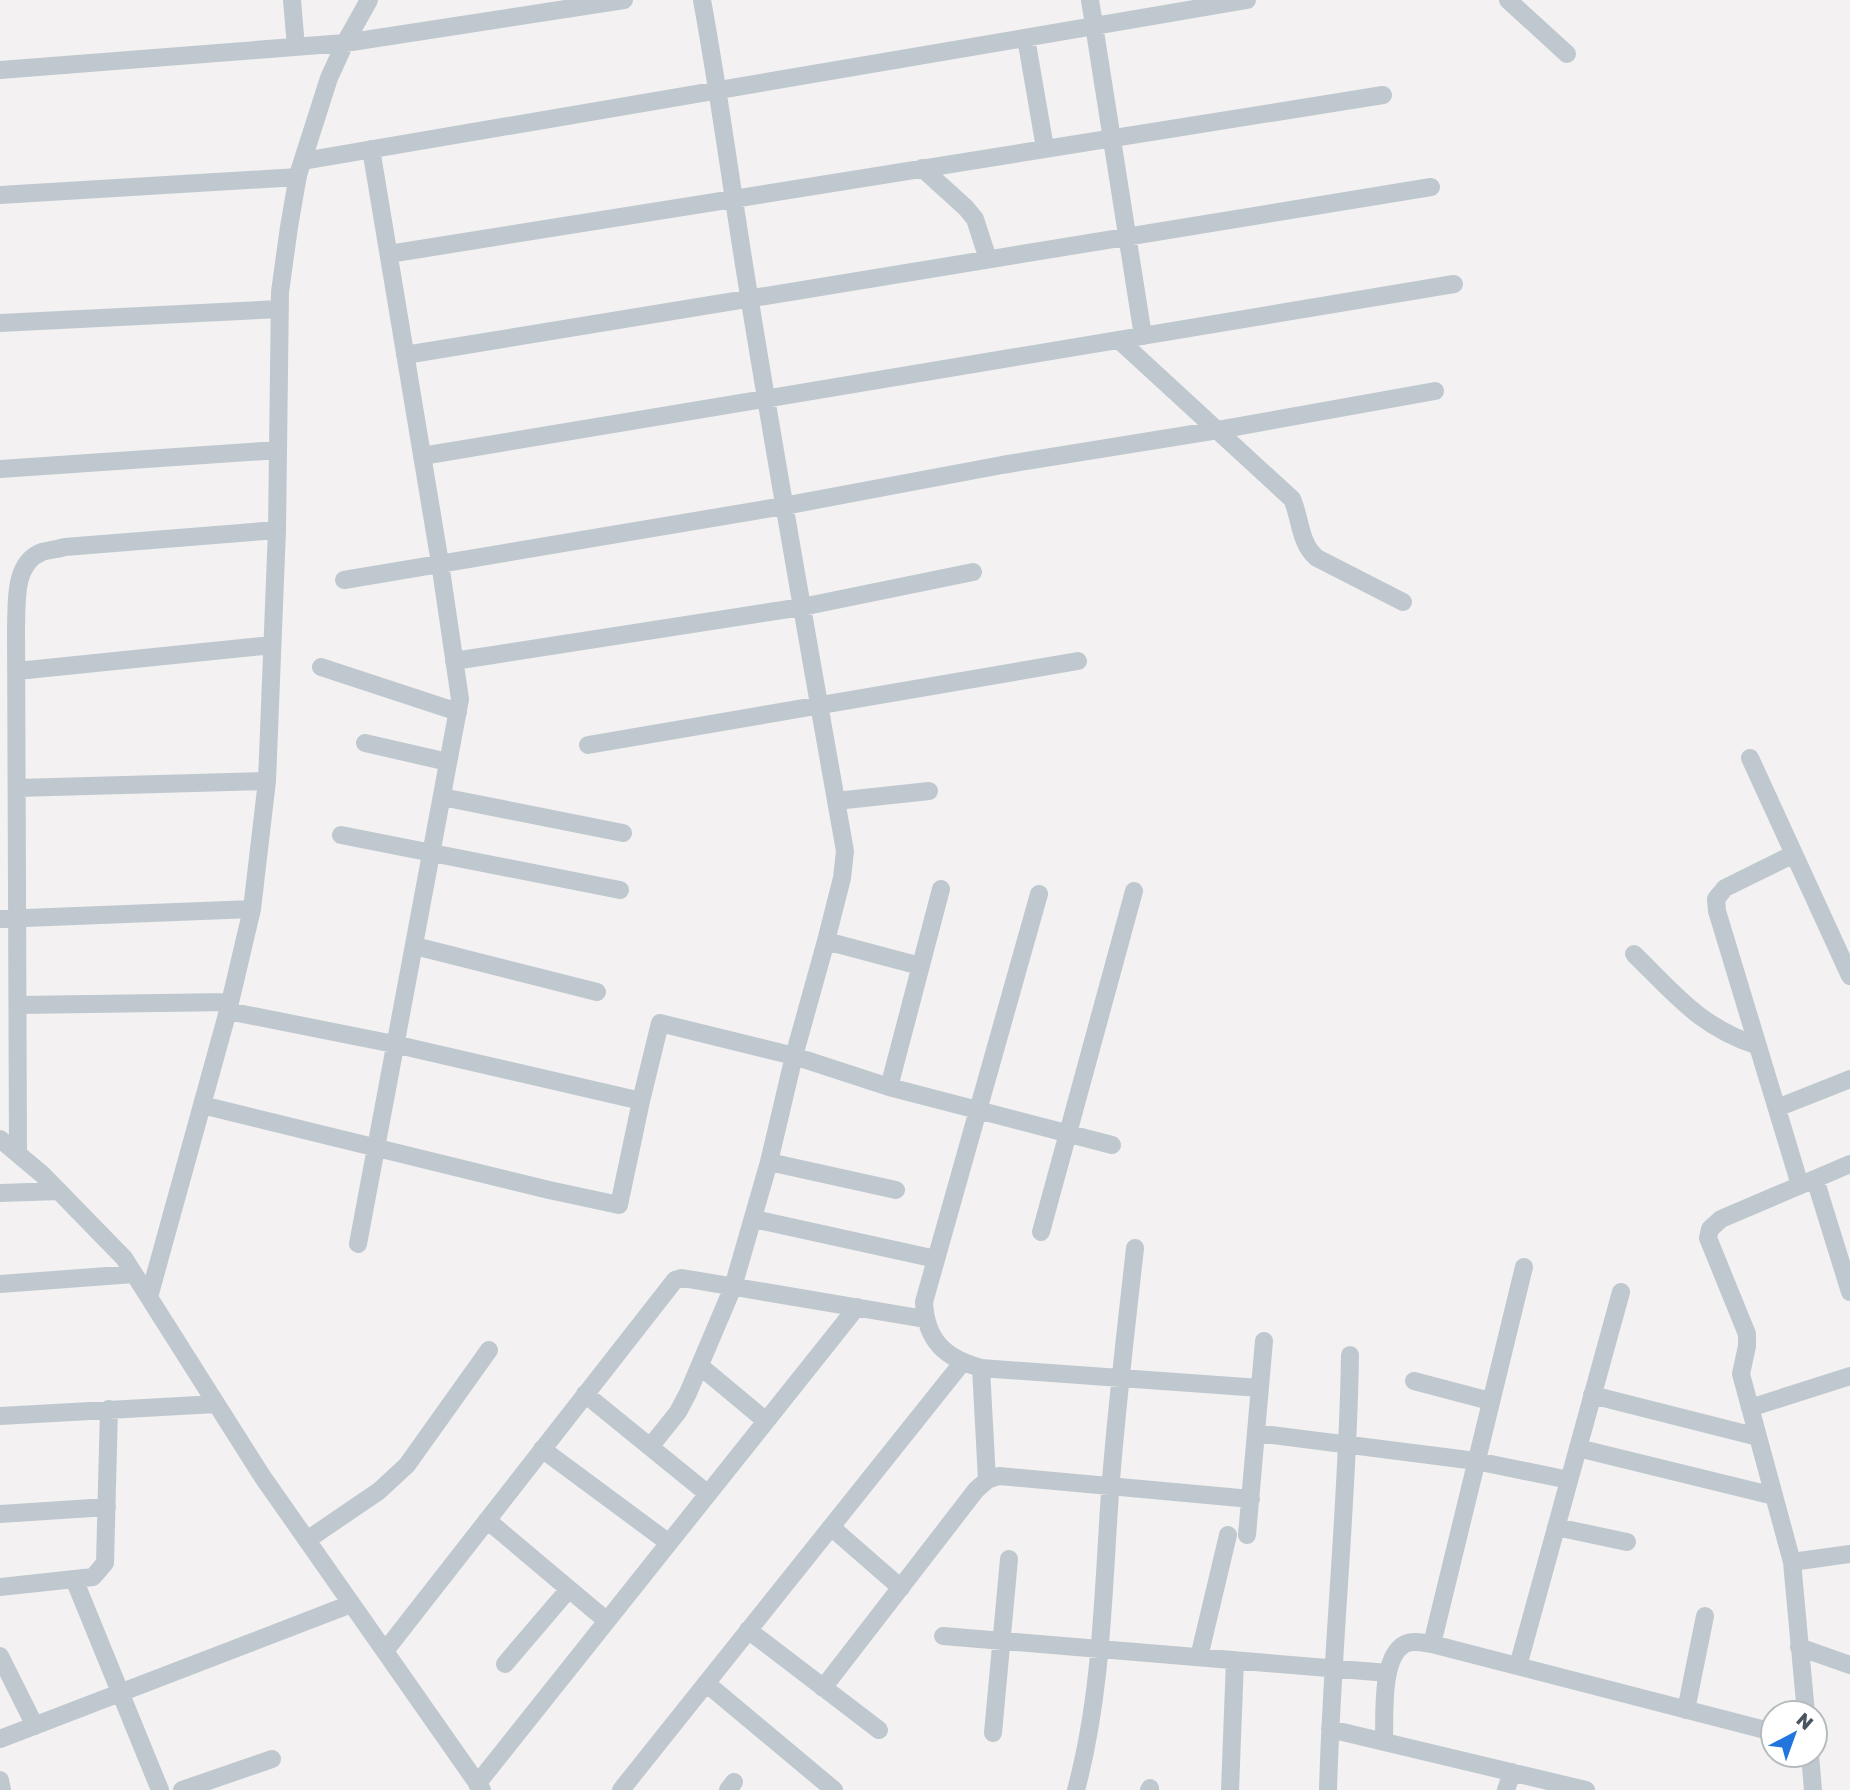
<svg xmlns="http://www.w3.org/2000/svg" width="1850" height="1790" viewBox="0 0 1850 1790" font-family="'Golos Text',sans-serif">
<style>
.lines{fill:none;stroke-linecap:round;stroke-linejoin:round}
.minor{stroke:#bfc8cf;stroke-width:18}
</style>
<rect width="100%" height="100%" fill="#f3f1f1"/>
<g class="lines">
<path class="minor" d="M292 0 296 47
M1090 0 1143 336
M1508 0 1567 54
M1026 38 1045 148
M0 70 345 43 624 0
M303 161 1247 0
M922 168 966 208 975 219 988 259
M0 195 298 177
M389 254 1383 95
M0 323 280 309
M1119 340 1292 499C1301 519 1299 543 1317 558L1403 602
M405 355 1431 187
M422 456 1454 284
M0 469 278 450
M344 580 784 506 1002 465 1218 430 1435 391
M454 661 802 607 973 572
M321 667 458 712
M17 671 272 645
M365 743 448 762
M588 745 1078 661
M1750 758 1850 976
M18 788 267 781
M442 797 623 833
M836 801 929 791
M341 835 620 890
M1794 854 1725 888 1716 899 1717 911 1800 1185
M1039 894 924 1302C926 1341 945 1358 981 1368L1260 1388
M0 919 252 909
M826 941 920 966
M415 946 597 992
M1634 954C1676 995 1700 1027 1758 1046
M18 1005 230 1002
M228 1011 394 1044 641 1101 660 1023 794 1056 889 1087 1112 1145
M889 1087 941 889
M202 1105 549 1190 619 1205 641 1101
M1777 1108 1850 1079
M0 1139 43 1175 124 1258 262 1476 482 1790
M18 1153 16 628C17 603 13 563 42 552 49 550 58 549 65 547L277 530
M769 1162 896 1190
M1815 1179 1850 1292
M0 1193 59 1191
M754 1219 936 1259
M1041 1232 1134 891
M358 1244 460 699 440 563 371 149
M0 1284 134 1274
M149 1297 228 1011 252 909 267 781 277 530 280 292 289 227 298 175 329 78 345 43 369 0
M700 1366 766 1421
M981 1368 987 1480
M1414 1381 1490 1401
M585 1394 708 1494
M1592 1395 1758 1437
M1750 1408 1850 1376
M0 1416 216 1404
M1256 1433 1476 1461 1569 1480
M650 1447 678 1412 688 1393 733 1287 769 1162 794 1056 826 941 842 878 845 851C811 660 777 469 746 277 731 185 719 92 702 0
M1578 1448 1774 1496
M542 1449 669 1543
M0 1514 107 1507
M487 1520 607 1621
M831 1527 901 1588
M1556 1527 1627 1542
M1247 1535 1264 1341
M307 1540 379 1491 407 1465 489 1350
M1792 1562 1850 1554
M74 1579 160 1790
M0 1587 93 1577 105 1563 109 1409
M748 1630 879 1730
M943 1636 1388 1673
M1432 1644 1524 1267
M1799 1647 1850 1665
M385 1651 675 1280 682 1278 925 1319
M0 1656 35 1726
M1199 1657 1228 1535
M505 1664 569 1589
M1518 1666 1621 1292
M706 1683 834 1790
M823 1688 976 1490 987 1480 999 1476 1251 1499
M1686 1710 1705 1616
M1806 1713 1792 1562 1741 1374 1747 1346V1334L1708 1238 1710 1229 1721 1219 1850 1164
M1330 1729 1586 1790
M993 1733 1009 1559
M0 1739 351 1604
M1384 1742C1385 1717 1380 1657 1405 1644 1413 1640 1424 1643 1432 1644L1773 1732
M1810 1755 1813 1790
M0 1780 2 1790
M477 1784 857 1307
M182 1790 272 1759
M621 1790 962 1363
M728 1790 734 1782
M1076 1790C1102 1694 1103 1592 1110 1493 1116 1411 1126 1330 1135 1248
M1149 1790 1150 1788
M1230 1790 1235 1660
M1328 1790C1332 1645 1348 1500 1350 1355
M1506 1790 1512 1772"/>
</g>
<g transform="translate(1794 1734) rotate(41)"><circle r="33" fill="#ffffff" stroke="#b6bbbf" stroke-width="2"/>
<path d="M0-5L12 26L0 18L-12 26Z" fill="#2175dd"/>
<text y="-10" font-size="19" font-weight="bold" text-anchor="middle" fill="#49545e">N</text>
</g>
</svg>
